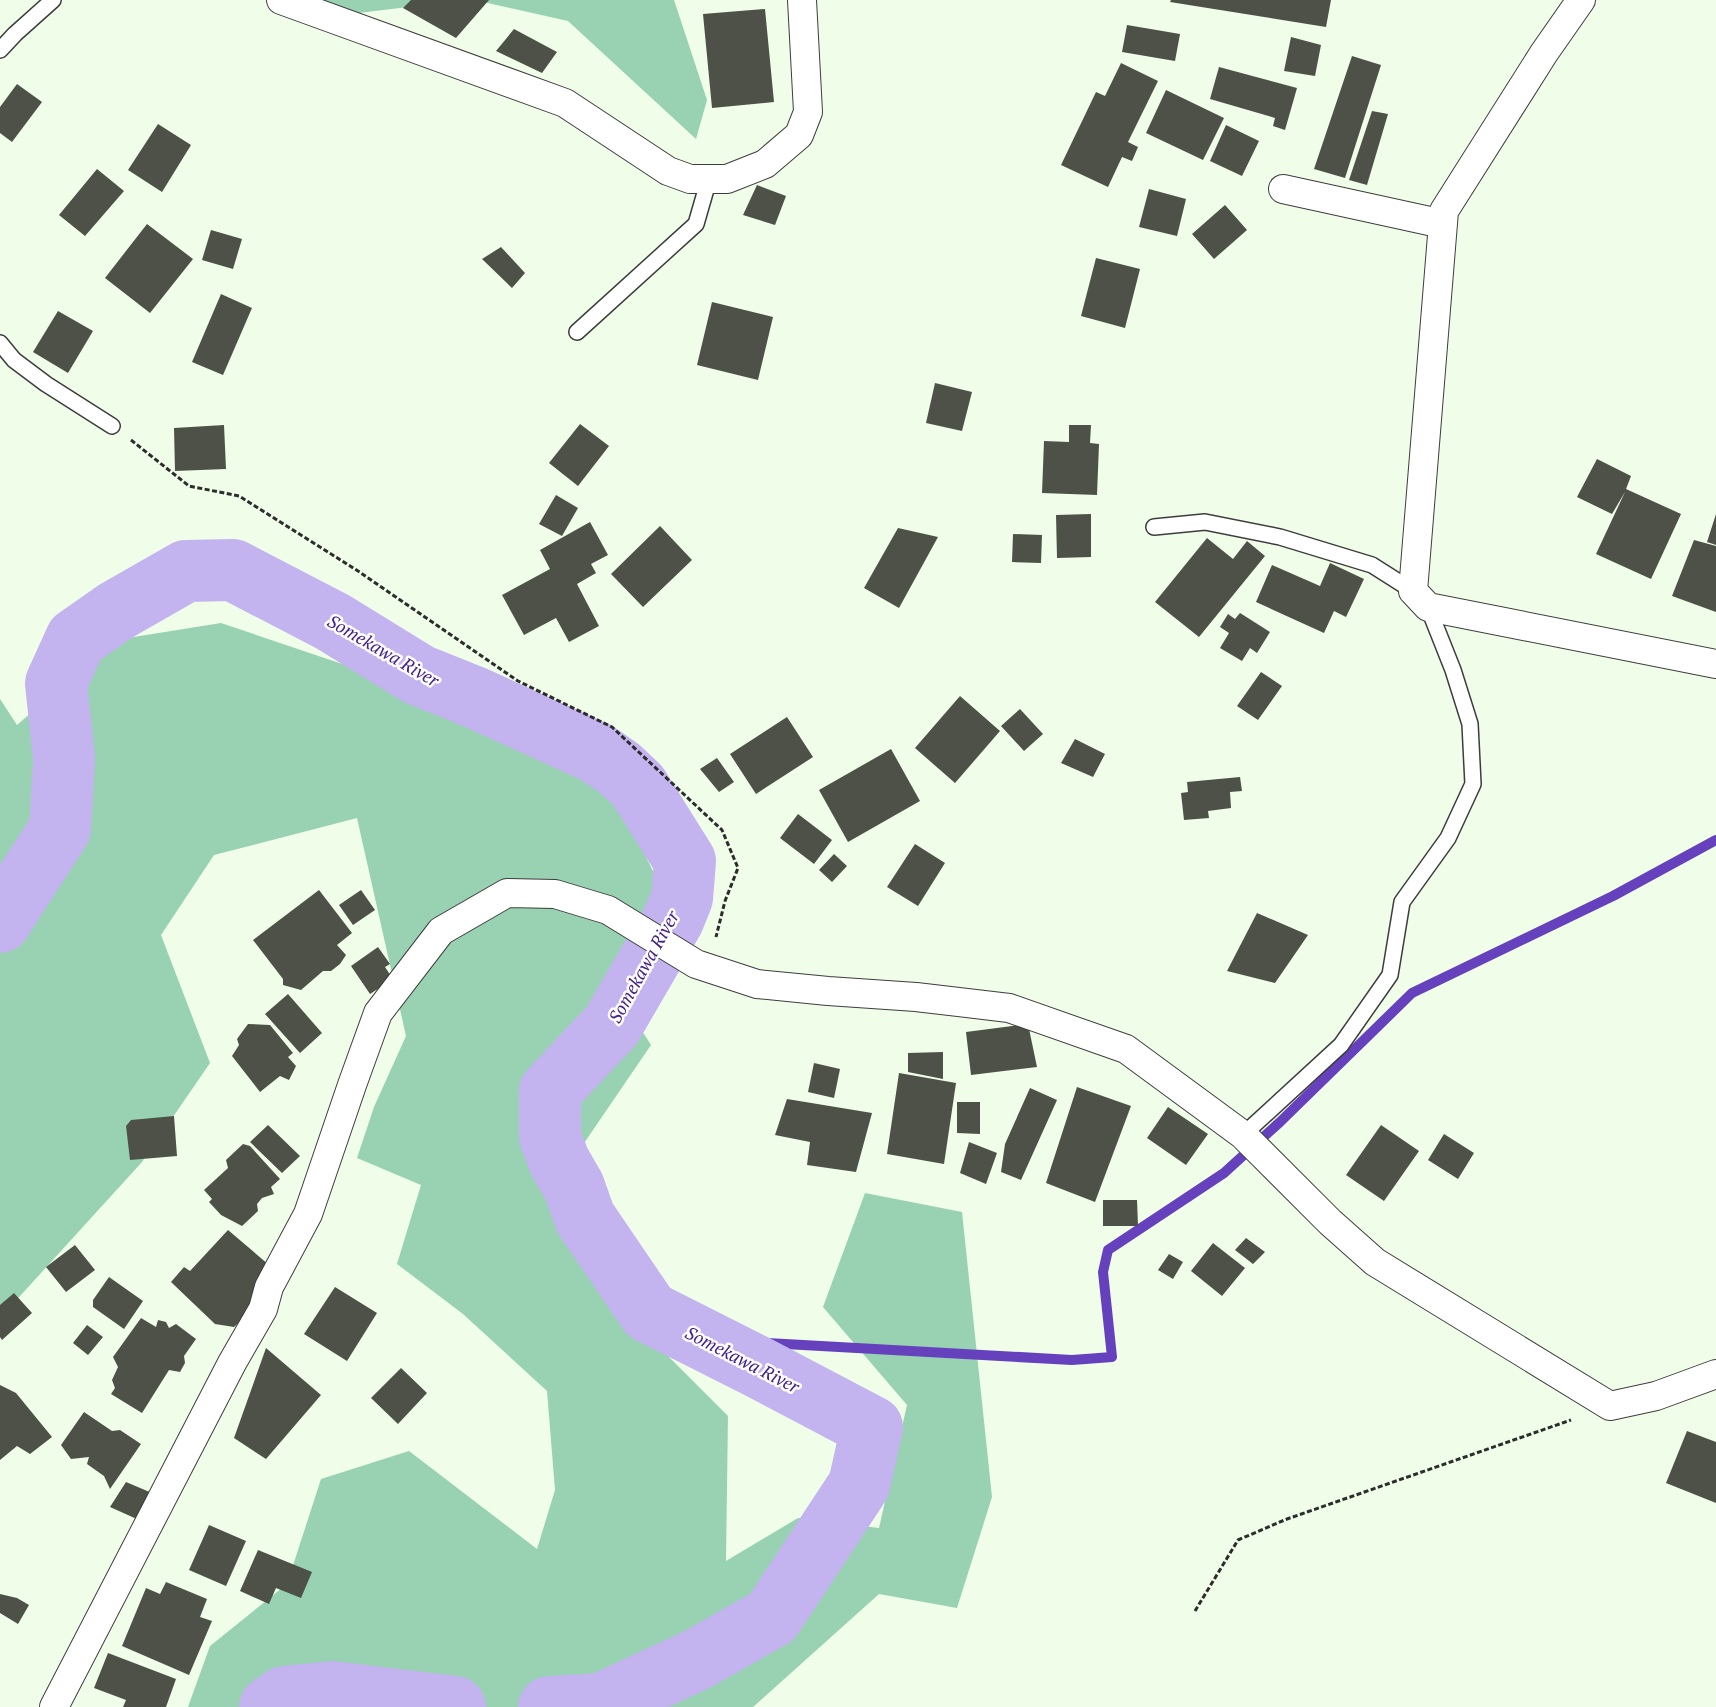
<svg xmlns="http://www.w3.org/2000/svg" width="1716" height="1707" viewBox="0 0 1716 1707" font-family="'PT Serif',serif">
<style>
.forest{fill:#98d2b2}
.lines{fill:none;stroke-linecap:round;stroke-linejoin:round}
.stream{stroke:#6641be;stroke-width:10}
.river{stroke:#c3b3ef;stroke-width:62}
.building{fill:#4e5147}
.lane-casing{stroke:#3d3d3d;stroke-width:18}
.street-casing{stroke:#3d3d3d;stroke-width:30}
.path{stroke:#2c2c2c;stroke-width:3;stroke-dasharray:5 2.5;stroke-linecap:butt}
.lane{stroke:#fff;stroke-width:15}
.street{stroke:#fff;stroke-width:28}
.labels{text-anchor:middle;stroke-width:5;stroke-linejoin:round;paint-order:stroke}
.water-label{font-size:18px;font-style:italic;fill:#45218e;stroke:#fff}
</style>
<rect width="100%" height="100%" fill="#effde9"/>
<path class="forest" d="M315 0H466L325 17Z
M474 0H674L707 100 696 139 568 21Z
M221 623 372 674 597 783 632 829 660 885 625 1004 651 1045 580 1149 603 1291 728 1416 726 1561 798 1518 879 1528 907 1405 823 1307 865 1193 962 1212 992 1497 957 1608 879 1594 753 1707H188L210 1646 287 1584 321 1479 409 1451 537 1549 555 1490 547 1391 463 1314 397 1264 421 1185 357 1158 374 1107 406 1036 357 818 214 855 161 935 210 1063 142 1162 0 1318V699L17 725 115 640Z"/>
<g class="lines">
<path class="stream" d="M758 1367 767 1343 1072 1360 1112 1357 1103 1272 1108 1250 1224 1173 1280 1122 1412 993 1613 896 1716 840"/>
<path class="river" d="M0 922 60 829 64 759 56 683 76 639 116 611 186 571 233 570 333 622 419 675 474 697 597 753 620 769 638 786 685 861 682 898 673 920 612 1025 550 1091V1137L559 1161 574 1187 585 1218 649 1312 758 1367 872 1427 859 1485 772 1617 696 1660 601 1704 549 1707
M270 1707 284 1697 332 1692 455 1707"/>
</g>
<path class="building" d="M411 0H489L456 38 403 8Z
M1171 0H1331L1326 27 1170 2Z
M765 9 774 102 712 108 703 14Z
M1127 25 1180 34 1175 61 1122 52Z
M514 29 557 52 542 73 496 51Z
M1291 37 1321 45 1315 76 1284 71Z
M1352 56 1381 65 1345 178 1314 169Z
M1121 63 1158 81 1128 142 1138 147 1132 161 1122 157 1108 187 1061 165 1096 92 1105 96Z
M1219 67 1297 88 1285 130 1273 126 1275 118 1210 99Z
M17 84 42 102 12 142 0 133V107Z
M1166 90 1224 118 1203 160 1146 133Z
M1372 111 1388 114 1367 185 1349 180Z
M158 124 191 145 162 192 128 170Z
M1226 125 1259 141 1242 176 1210 161Z
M97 169 124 191 85 236 59 215Z
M757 185 786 196 775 225 743 215Z
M1149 189 1186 199 1177 236 1139 227Z
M1225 205 1247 230 1214 259 1192 234Z
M147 224 193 259 150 313 105 278Z
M211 230 242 239 233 269 202 260Z
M501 247 525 273 512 288 482 259Z
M1096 258 1140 269 1125 328 1081 316Z
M221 294 252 308 223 375 192 362Z
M712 302 773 317 758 380 697 365Z
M58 311 93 331 68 373 33 352Z
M935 383 972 392 962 431 926 423Z
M580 424 609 446 578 486 549 463Z
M224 425 226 469 175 471 174 428Z
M1069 425H1091L1090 443 1099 444 1097 495 1042 493 1044 441 1069 442Z
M1597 459 1631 476 1626 489 1681 514 1651 579 1596 554 1625 492 1612 514 1577 497Z
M556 495 578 508 562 536 539 524Z
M1091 514V557L1057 558 1056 515Z
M1716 514V545L1707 542Z
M590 522 608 555 591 564 596 573 577 584 599 626 569 642 556 618 524 635 502 595 550 569 540 550Z
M660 526 692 560 643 607 611 574Z
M898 528 938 537 899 608 864 588Z
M1013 534 1042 535 1041 563 1012 562Z
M1207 538 1233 559 1247 541 1265 556 1199 637 1155 602Z
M1694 540 1716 546V612L1672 596Z
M1330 563 1364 579 1346 617 1334 611 1324 633 1256 602 1272 565 1320 586Z
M1240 613 1270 632 1257 653 1250 648 1242 661 1220 648 1229 633 1220 627 1228 614 1235 619Z
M1261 672 1282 686 1258 720 1237 706Z
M960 696 1000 731 955 783 915 748Z
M1020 709 1043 734 1024 751 1001 726Z
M787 717 813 757 756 794 730 754Z
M1075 739 1105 754 1093 777 1061 763Z
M891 749 920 801 848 842 819 790Z
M717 758 734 782 719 792 700 769Z
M1240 777 1242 791 1230 792 1231 808 1208 811 1209 818 1184 820 1181 793 1188 792 1187 782Z
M798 814 832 840 814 864 780 838Z
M915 844 945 863 918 906 887 887Z
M834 854 847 866 832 882 819 870Z
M319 890 352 933 337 945 346 955 340 964 331 971H323L301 990 283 985V979L253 940Z
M361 890 375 910 353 925 339 905Z
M1257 913 1308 935 1275 983 1227 971Z
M378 947 390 964 385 967 393 979 370 994 351 966Z
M288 994 322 1033 300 1053 265 1014Z
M248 1024 270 1025 293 1053 288 1057 296 1066 289 1080 280 1076 260 1092 232 1056 239 1045 237 1039Z
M1028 1024 1037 1067 971 1075 966 1032Z
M943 1052V1079L908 1072V1053Z
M814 1063 840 1069 834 1098 808 1092Z
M899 1073 956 1083 944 1164 887 1154Z
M1077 1087 1131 1106 1095 1202 1046 1183Z
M1030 1088 1057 1100 1021 1180 1001 1172 1005 1144Z
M787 1099 872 1113 856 1172 807 1165 810 1142 775 1135Z
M957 1102H980V1134L957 1133Z
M1168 1107 1208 1134 1186 1165 1147 1138Z
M174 1116 177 1156 130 1160 126 1126 131 1120Z
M268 1125 300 1156 282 1173 250 1142Z
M1381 1125 1419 1151 1384 1201 1346 1175Z
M1444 1134 1474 1153 1458 1179 1428 1160Z
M969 1142 997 1153 986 1184 960 1173Z
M243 1144 250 1146 280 1179 271 1187 274 1194 262 1198 257 1204 258 1211 242 1226 221 1215 209 1202 212 1199 204 1190 228 1168 226 1160Z
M1103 1200H1137L1138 1226H1103Z
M228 1230 275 1270 246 1316 234 1327 215 1324 171 1282 184 1267 190 1271Z
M1246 1238 1265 1252 1253 1264 1235 1250Z
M1213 1243 1245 1268 1222 1296 1191 1271Z
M75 1245 95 1270 66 1292 46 1267Z
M1169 1254 1183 1262 1173 1279 1158 1270Z
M109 1277 143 1301 124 1329 93 1307V1300Z
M335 1287 377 1313 347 1361 304 1334Z
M14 1293 32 1313 2 1340 0 1337V1305Z
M141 1318 156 1327 158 1320 166 1322 169 1328 176 1324 196 1339 184 1356 185 1363 180 1372 169 1370 142 1413 111 1394 115 1388 112 1380 118 1367 113 1357Z
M87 1325 103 1337 88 1355 73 1343Z
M266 1348 321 1395 266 1459 234 1438Z
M401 1368 427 1393 398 1424 371 1398Z
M0 1385 16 1393 52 1437 30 1454 17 1446 0 1460Z
M84 1412 112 1431 120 1430 141 1444 110 1489 104 1476 87 1464 89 1457 71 1459 61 1445Z
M1687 1431 1716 1442V1503L1666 1483Z
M126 1482 152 1493 139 1520 110 1507Z
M209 1525 246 1541 226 1586 189 1570Z
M258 1550 312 1572 301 1598 276 1588 269 1604 240 1591Z
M166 1582 207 1599 200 1617 212 1621 189 1675 122 1646 146 1588 160 1594Z
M0 1594 17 1598 29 1605 18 1624 0 1613Z
M108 1653 176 1679 166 1707H123L126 1700 94 1688Z"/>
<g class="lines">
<defs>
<path id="lane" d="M0 50 15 34 53 0
M577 332 696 224 709 179
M0 343 14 360 46 384 112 426
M1154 527 1205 522 1280 537 1372 565 1413 591
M1243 1135 1341 1045 1390 975 1402 902 1448 838 1473 784 1470 724 1453 670 1428 607"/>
<path id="street" d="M281 0 565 103 668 171 690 179H727L765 164 799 135 808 112 802 0
M1581 0 1544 53 1444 211 1413 591 1428 607 1716 664
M1283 189 1443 224
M54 1707 232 1363 263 1309 269 1287 308 1214 352 1085 378 1013 441 931 507 893 555 894 608 910 696 964 757 984 828 991 916 997 1009 1008 1126 1049 1243 1135 1330 1222 1375 1262 1610 1406 1656 1396 1716 1374"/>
</defs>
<use href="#lane" class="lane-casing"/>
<use href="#street" class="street-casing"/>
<path class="path" d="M131 440 189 486 239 496 358 571 518 681 612 727 722 830 738 868 725 901 716 937
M1195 1611 1238 1540 1287 1519 1571 1420"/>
<use href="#lane" class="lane"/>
<use href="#street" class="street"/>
</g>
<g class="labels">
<g class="water-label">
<text transform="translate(383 651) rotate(30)" y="6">Somekawa River</text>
<text transform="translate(644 967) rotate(-61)" y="6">Somekawa River</text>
<text transform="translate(742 1360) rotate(27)" y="6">Somekawa River</text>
</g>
</g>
</svg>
